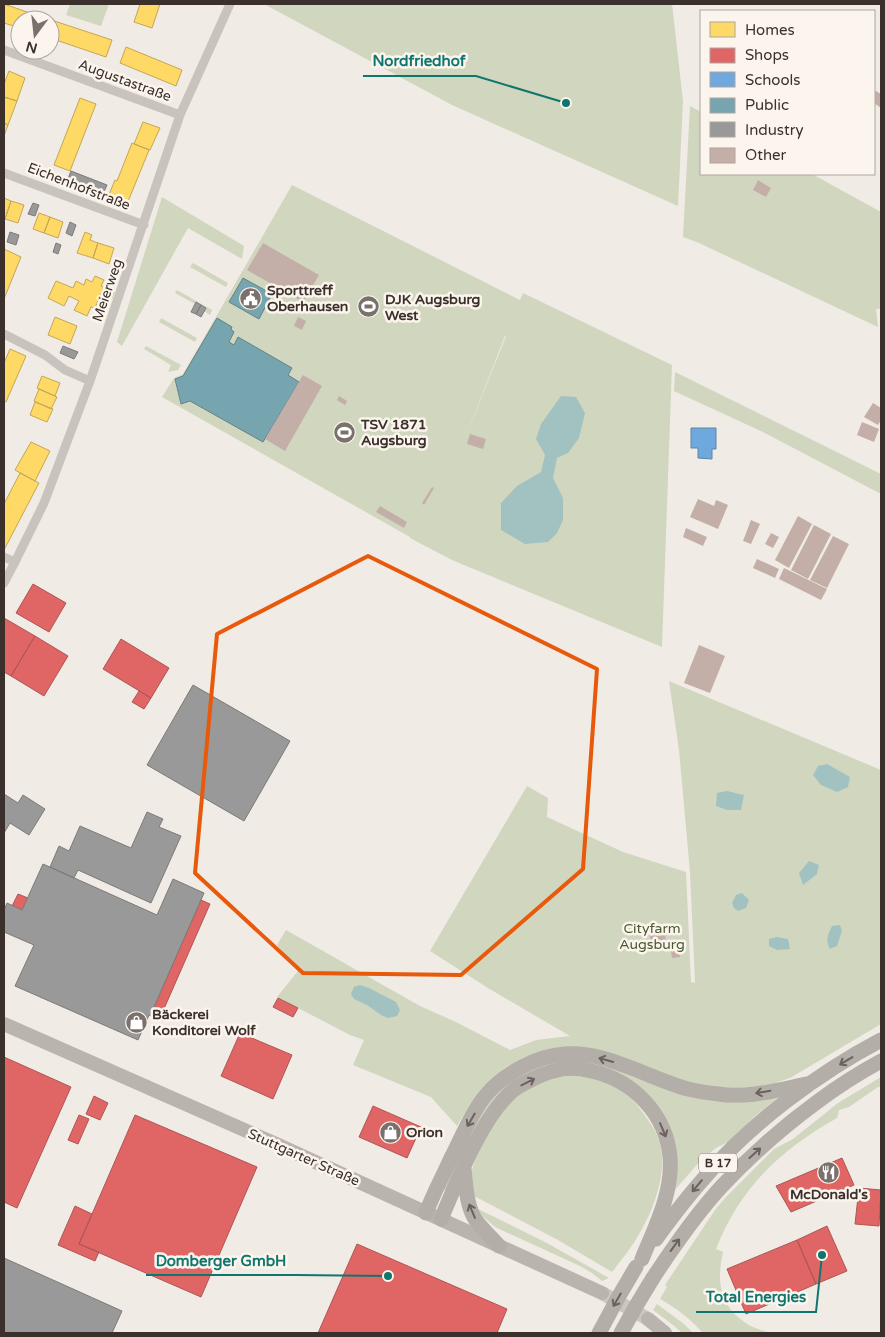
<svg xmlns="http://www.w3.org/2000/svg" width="885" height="1337" viewBox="0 0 885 1337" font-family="'Varela Round',sans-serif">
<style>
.green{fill:#d1d6bf;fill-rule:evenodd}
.water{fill:#a1c2c1}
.homes{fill:#ffd966;stroke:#c4a654}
.shops{fill:#e06666;stroke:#ae5654}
.schools{fill:#6fa8dc;stroke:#5f84a7}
.public{fill:#76a5af;stroke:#648287}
.industry{fill:#999;stroke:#7d7a78}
.building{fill:#c3afa7}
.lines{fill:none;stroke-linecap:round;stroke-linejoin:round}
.secondary-tunnel{stroke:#ccc6c0;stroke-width:14;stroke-dasharray:14 7;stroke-linecap:butt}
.minor{stroke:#c9c3be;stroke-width:9}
.secondary{stroke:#bab3ae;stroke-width:14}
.trunk{stroke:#b4aea8;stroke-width:15}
.trunk-bridge{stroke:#b4aea8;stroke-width:15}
.oneway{stroke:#6b625d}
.marked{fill:none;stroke:#e8590c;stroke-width:4;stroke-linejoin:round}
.labels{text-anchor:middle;stroke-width:5;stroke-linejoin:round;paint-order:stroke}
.shield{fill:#fbf5ee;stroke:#756b66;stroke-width:1}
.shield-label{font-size:12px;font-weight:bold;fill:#3b302b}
.street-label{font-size:14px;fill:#3b302b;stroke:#fbf5ee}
.poi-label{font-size:14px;font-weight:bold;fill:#3b302b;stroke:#fbf5ee;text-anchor:start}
.park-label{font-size:14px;fill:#4a5a2e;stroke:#fbf5ee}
.leader{fill:none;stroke:#0f766e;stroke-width:2}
.callout-dot{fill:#0f766e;stroke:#fbf5ee;stroke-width:2}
.callout-label{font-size:15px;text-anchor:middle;font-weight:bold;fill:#0f766e;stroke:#fbf5ee;stroke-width:5;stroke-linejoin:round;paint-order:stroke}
</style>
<rect width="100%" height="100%" fill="#f0ebe5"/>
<path class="green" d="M70 4H109L101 26 66 15Z
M264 4H672L683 101 678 206 452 105Z
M690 106 701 112V174H812L881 212V309H876L878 327 699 243 683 237Z
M292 185 520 300 523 293 672 365 662 647 452 560 410 538V537L162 397 174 378 183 374ZM505 336H506L462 446Z
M162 197 244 246 242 259 188 228 122 346 117 342Z
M193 263 228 283 226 287 190 267Z
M177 290 212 310 210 315 204 311 206 308 196 302 195 304 175 293Z
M161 318 197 338 195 342 159 322Z
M146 346 181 365 178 370 168 372 171 365 144 349Z
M675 372 881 474V494L763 432 674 391Z
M669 681 881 770V1024L790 1078 763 1087 717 1089 550 1050C501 1060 481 1084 457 1126L431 1097 353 1065 364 1040 350 1035 277 997 298 971 277 945 286 930 420 1006 456 1022 510 1050 536 1040 570 1036 488 988 430 951 527 786 548 798 547 817 623 852 686 872 691 982 695 983 690 872 679 750Z
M558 1062C569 1062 581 1061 592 1063 608 1065 624 1073 639 1079 690 1098 726 1111 781 1095L754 1117 728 1142 716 1148 702 1159 673 1192 671 1138 612 1071 530 1074 447 1191 443 1189C459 1155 476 1111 505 1086 519 1074 539 1066 558 1062Z
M573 1074C607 1081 629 1089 648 1120 653 1127 658 1135 660 1144 669 1180 647 1226 626 1254 621 1260 617 1266 612 1272L558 1240 480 1199 473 1196 472 1170 475 1160 489 1128 509 1101 543 1079Z
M881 1077V1087H878L849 1107 839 1110 837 1118C780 1150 740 1188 716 1249L723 1252C716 1284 720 1307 749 1325 756 1329 764 1331 771 1333H703C689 1318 678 1309 660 1299L667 1287 665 1285 715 1210 725 1198 774 1149 793 1139 838 1103Z
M476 1208 547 1243 609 1278 602 1281 592 1273 580 1266 495 1227 479 1213Z
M657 1304 684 1324 693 1333H682L673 1325 653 1310Z"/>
<path class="water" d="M561 396 576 397 585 413 579 438 568 453 557 458 553 478 563 498V520L557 533 548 542 525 544 501 530V503L517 486 541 472 545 455 536 439 541 424Z
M827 764 850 777 848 787 837 792 821 785 813 775 818 766Z
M727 791 744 795 741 810H727L716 806 717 793Z
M809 861 819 865 817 874 803 885 799 873Z
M742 893 749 900 746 908 738 911 734 908 732 903 736 895Z
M840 925 842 931 837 946 830 949C825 941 828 934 832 926Z
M777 937 788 939 790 949 777 950 769 946V939Z
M360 985 369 988 396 1002 400 1010 397 1016 388 1018 381 1015 367 1005 354 999 351 994 354 987Z"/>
<path class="homes" d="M4 4 30 13 28 20H20V28L4 23Z
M140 4H160L152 28 134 22Z
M30 13 112 40 106 57 50 38V20H28Z
M126 47 182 70 176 86 120 63Z
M9 71 25 78 17 101 4 97V84Z
M4 97 17 101 8 125 4 123Z
M80 98 96 104 70 171 54 165Z
M143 122 160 128 150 150 134 144Z
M4 123 8 125 4 136Z
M132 143 149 150 127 204 108 197 115 180 117 181Z
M4 198 11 201 5 219 4 218Z
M11 201 24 205 18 223 5 219Z
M39 213 50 217 44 233 33 229Z
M50 217 63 222 58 238 44 233Z
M85 232 92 235 90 240 98 243 93 258 77 253Z
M98 243 114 248 109 264 93 258Z
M4 249 21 257 4 299Z
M95 276 104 280 101 286 114 292 112 298 101 293 95 308 91 307 87 316 74 310 79 301 69 296 64 306 48 298 56 281 73 288 76 281 84 285 86 279 92 282Z
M55 317 77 326 70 344 48 335Z
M10 349 26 356 6 402 4 401V363Z
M42 376 60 383 55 396 37 388Z
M39 389 57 397 51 409 34 401Z
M35 402 53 409 47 422 30 415Z
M31 442 50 451 35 481 15 470Z
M20 473 39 483 4 550V504Z"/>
<path class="shops" d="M33 584 66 603 49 632 16 613Z
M4 618 35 636 11 676 4 672Z
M35 636 68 656 44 696 11 676Z
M121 639 169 668 151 698 103 669Z
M139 691 151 698 144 709 132 702Z
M18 894 28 898 22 910 12 906Z
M201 900 210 904 163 1011 154 1007Z
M278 998 298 1008 293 1017 273 1007Z
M240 1033 292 1055 273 1099 221 1076Z
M4 1057 71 1087 17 1208 4 1202Z
M94 1096 108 1103 100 1120 86 1114Z
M373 1106 421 1127 407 1158 359 1137Z
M79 1115 89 1119 78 1144 68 1140Z
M135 1115 257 1167 201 1297 79 1244Z
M842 1158 854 1185 791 1212 776 1186Z
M859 1188 881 1190 879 1226 855 1224Z
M75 1206 92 1214 79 1244 99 1252 95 1261 58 1245Z
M827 1226 847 1271 816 1284 797 1240Z
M797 1240 816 1284 746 1314 727 1269Z
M357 1244 507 1309 497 1333H318Z"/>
<path class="schools" d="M691 428H716V449H712V459L698 458V448H691Z"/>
<path class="public" d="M243 278 272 294 259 319 229 302Z
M217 318 232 327 231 329 234 332 229 342 234 345 238 337 292 368 288 375 299 382 263 442 190 401 181 404 175 379 183 376Z"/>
<path class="industry" d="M71 171 107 185 103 194 67 181Z
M33 203 39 205 35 216 28 214Z
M70 222 76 225 72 236 66 233Z
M10 232 19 235 16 245 7 242Z
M56 243 61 245 58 254 53 252Z
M196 302 201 305 196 314 191 312Z
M201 305 206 308 201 317 196 314Z
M63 346 78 352 74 359 60 353Z
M193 685 290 741 244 821 147 765Z
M4 794 18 803 23 795 45 809 29 835 10 823 4 833Z
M147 812 163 819 159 827 181 836 151 903 78 870 74 878 50 867 59 846 69 851 80 826 131 848Z
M43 864 157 915 173 879 204 893 154 1007 167 1013 163 1021 149 1015 138 1040 15 986 34 945 4 932V910L7 903 22 910Z
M4 1258 122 1311 112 1333H4Z"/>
<path class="building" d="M874 90 881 94V108L874 103Z
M758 180 771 188 766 197 753 190Z
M263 243 319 275 303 302 247 270Z
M298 317 306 321 302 330 294 326Z
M303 375 322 386 285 451 265 439Z
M339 396 347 401 345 405 337 400Z
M873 403 881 408V420L878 425 864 417Z
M862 422 879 429 874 442 857 435Z
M470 434 486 439 483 449 467 444Z
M432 487 434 488 424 505 422 503Z
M698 499 714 506 716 500 728 505 718 529 690 517Z
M380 506 407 522 404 528 376 512Z
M798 516 812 524 789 568 775 560Z
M751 520 760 524 751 544 743 541Z
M814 525 831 534 808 579 791 570Z
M686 528 707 537 703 546 683 537Z
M771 533 779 537 773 548 765 544Z
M833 536 849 544 827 588 810 580Z
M757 559 779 569 775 578 753 568Z
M784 568 827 589 821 600 779 579Z
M699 645 725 656 710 693 684 683Z
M665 935 666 943 651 944 650 936Z
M679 950 680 957 672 958 671 951Z"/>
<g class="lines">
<path class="secondary-tunnel" d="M602 1293 648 1319"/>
<path class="minor" d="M4 50 180 115
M4 173 144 225
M4 334 45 355 65 370 90 381
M4 557 15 562
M4 583 15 562 44 503 90 381 180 115 230 4"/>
<path class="secondary" d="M4 1024 276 1144 602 1293
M648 1319 665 1333"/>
<path class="trunk" d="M464 1168C466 1185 466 1204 475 1219 481 1228 491 1237 499 1246
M426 1213C433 1194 443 1176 451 1158 462 1137 471 1113 486 1095 504 1073 537 1056 565 1054 577 1053 591 1055 602 1058 632 1066 659 1081 688 1089 697 1091 708 1093 718 1094 748 1099 781 1089 811 1083
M441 1219C458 1180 479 1123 510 1093 518 1085 529 1081 539 1076 544 1074 549 1072 554 1071 566 1067 579 1068 591 1071 633 1080 666 1114 670 1157 673 1193 655 1227 642 1259
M656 1239C672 1217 688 1196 706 1176 751 1123 820 1072 881 1040
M653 1278C674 1246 696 1214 722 1186 751 1155 783 1127 817 1102 837 1087 859 1073 881 1061"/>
<path class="trunk-bridge" d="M599 1333 619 1296 636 1267
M621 1333 636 1306 653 1278"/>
</g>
<defs><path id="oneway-shaft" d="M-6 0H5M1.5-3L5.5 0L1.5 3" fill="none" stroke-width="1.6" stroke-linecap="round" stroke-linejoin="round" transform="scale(1.25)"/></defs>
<g class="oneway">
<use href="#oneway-shaft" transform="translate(606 1060) rotate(-164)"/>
<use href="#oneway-shaft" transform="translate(846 1061) rotate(149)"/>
<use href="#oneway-shaft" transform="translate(528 1082) rotate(-27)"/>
<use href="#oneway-shaft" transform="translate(763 1092) rotate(170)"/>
<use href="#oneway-shaft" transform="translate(471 1120) rotate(120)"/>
<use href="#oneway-shaft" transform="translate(663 1130) rotate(67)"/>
<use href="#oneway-shaft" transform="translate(755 1153) rotate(-42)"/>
<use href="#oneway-shaft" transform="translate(697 1186) rotate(130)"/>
<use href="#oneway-shaft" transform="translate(472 1211) rotate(-113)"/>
<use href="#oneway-shaft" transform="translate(675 1245) rotate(-54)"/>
<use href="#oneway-shaft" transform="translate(617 1300) rotate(120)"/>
</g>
<path class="marked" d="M368 556 597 669 583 869 461 975 303 973 195 873 217 634Z"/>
<defs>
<symbol id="civic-disc" viewBox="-11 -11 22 22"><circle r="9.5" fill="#7a716c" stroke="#fbf5ee"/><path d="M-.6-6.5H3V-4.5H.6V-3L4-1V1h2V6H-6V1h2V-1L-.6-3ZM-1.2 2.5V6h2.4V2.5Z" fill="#fff"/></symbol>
<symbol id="stadium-disc" viewBox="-11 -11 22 22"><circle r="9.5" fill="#7a716c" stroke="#fbf5ee"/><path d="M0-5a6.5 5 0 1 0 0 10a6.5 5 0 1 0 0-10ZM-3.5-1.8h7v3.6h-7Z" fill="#fff"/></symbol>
<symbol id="shop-disc" viewBox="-11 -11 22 22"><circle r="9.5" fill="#7a716c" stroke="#fbf5ee"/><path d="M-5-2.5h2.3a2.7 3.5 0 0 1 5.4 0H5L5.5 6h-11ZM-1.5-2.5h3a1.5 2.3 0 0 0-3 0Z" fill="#fff"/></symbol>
<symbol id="restaurant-disc" viewBox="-11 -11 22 22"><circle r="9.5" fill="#7a716c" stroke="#fbf5ee"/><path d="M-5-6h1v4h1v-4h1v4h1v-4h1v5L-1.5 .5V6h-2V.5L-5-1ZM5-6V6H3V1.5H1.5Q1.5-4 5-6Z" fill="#fff"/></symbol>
</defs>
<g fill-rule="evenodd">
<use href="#civic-disc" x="238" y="286" width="25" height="25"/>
<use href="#stadium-disc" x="356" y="294" width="25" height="25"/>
<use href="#stadium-disc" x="332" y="420" width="25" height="25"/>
<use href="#shop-disc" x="124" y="1010" width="25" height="25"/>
<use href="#shop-disc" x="378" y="1120" width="25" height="25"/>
<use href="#restaurant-disc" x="816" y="1160" width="25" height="25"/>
</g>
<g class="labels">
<rect class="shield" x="699" y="1153.5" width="38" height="19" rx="4"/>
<g class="shield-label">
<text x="718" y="1167">B 17</text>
</g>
<g class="street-label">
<text transform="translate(125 80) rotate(20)" y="5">Augustastraße</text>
<text transform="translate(79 186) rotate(21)" y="5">Eichenhofstraße</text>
<text transform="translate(107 290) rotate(-71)" y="5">Meierweg</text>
<text transform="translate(304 1157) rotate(24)" y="5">Stuttgarter Straße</text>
</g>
<g class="poi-label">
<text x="267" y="295">Sporttreff<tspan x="267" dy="16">Oberhausen</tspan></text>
<text x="385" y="304">DJK Augsburg<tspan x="385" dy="16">West</tspan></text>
<text x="361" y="429">TSV 1871<tspan x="361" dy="16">Augsburg</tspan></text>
<text x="152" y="1019">Bäckerei<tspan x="152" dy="16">Konditorei Wolf</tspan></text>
<text x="406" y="1137">Orion</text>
<text x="829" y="1199" text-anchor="middle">McDonald's</text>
</g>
<g class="park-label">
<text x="652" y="933">Cityfarm<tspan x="652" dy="16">Augsburg</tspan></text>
</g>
</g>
<path class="leader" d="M566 103L476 76H363M388 1276L296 1275H146M822 1255L816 1312H696"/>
<g class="callout-dot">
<circle cx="566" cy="103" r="5"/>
<circle cx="388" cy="1276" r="5"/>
<circle cx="822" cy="1255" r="5"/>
</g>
<g class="callout-label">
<text x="419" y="66">Nordfriedhof</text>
<text x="221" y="1266">Domberger GmbH</text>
<text x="756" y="1302">Total Energies</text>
</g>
<rect width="885" height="1337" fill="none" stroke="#3b302b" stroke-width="10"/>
<rect x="700" y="10" width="175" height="165" fill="#fbf5ee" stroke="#aea6a0"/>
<rect x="710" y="22" width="25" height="15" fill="#ffd966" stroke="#aea6a0"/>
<text x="745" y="35" font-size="15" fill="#3b302b">Homes</text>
<rect x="710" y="48" width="25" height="15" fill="#e06666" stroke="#aea6a0"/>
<text x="745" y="60" font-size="15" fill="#3b302b">Shops</text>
<rect x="710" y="72" width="25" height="15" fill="#6fa8dc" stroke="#aea6a0"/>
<text x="745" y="85" font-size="15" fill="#3b302b">Schools</text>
<rect x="710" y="98" width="25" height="15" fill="#76a5af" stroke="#aea6a0"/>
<text x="745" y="110" font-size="15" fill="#3b302b">Public</text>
<rect x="710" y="122" width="25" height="15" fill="#999999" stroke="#aea6a0"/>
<text x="745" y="135" font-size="15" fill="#3b302b">Industry</text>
<rect x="710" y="148" width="25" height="15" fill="#c3afa7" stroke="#aea6a0"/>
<text x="745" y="160" font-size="15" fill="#3b302b">Other</text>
<g transform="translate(35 35) rotate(195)"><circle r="24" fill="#fbf5ee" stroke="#aea6a0"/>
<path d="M0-4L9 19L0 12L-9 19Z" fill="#7a716c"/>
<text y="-8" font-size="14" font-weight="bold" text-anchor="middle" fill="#3b302b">N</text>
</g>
</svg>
